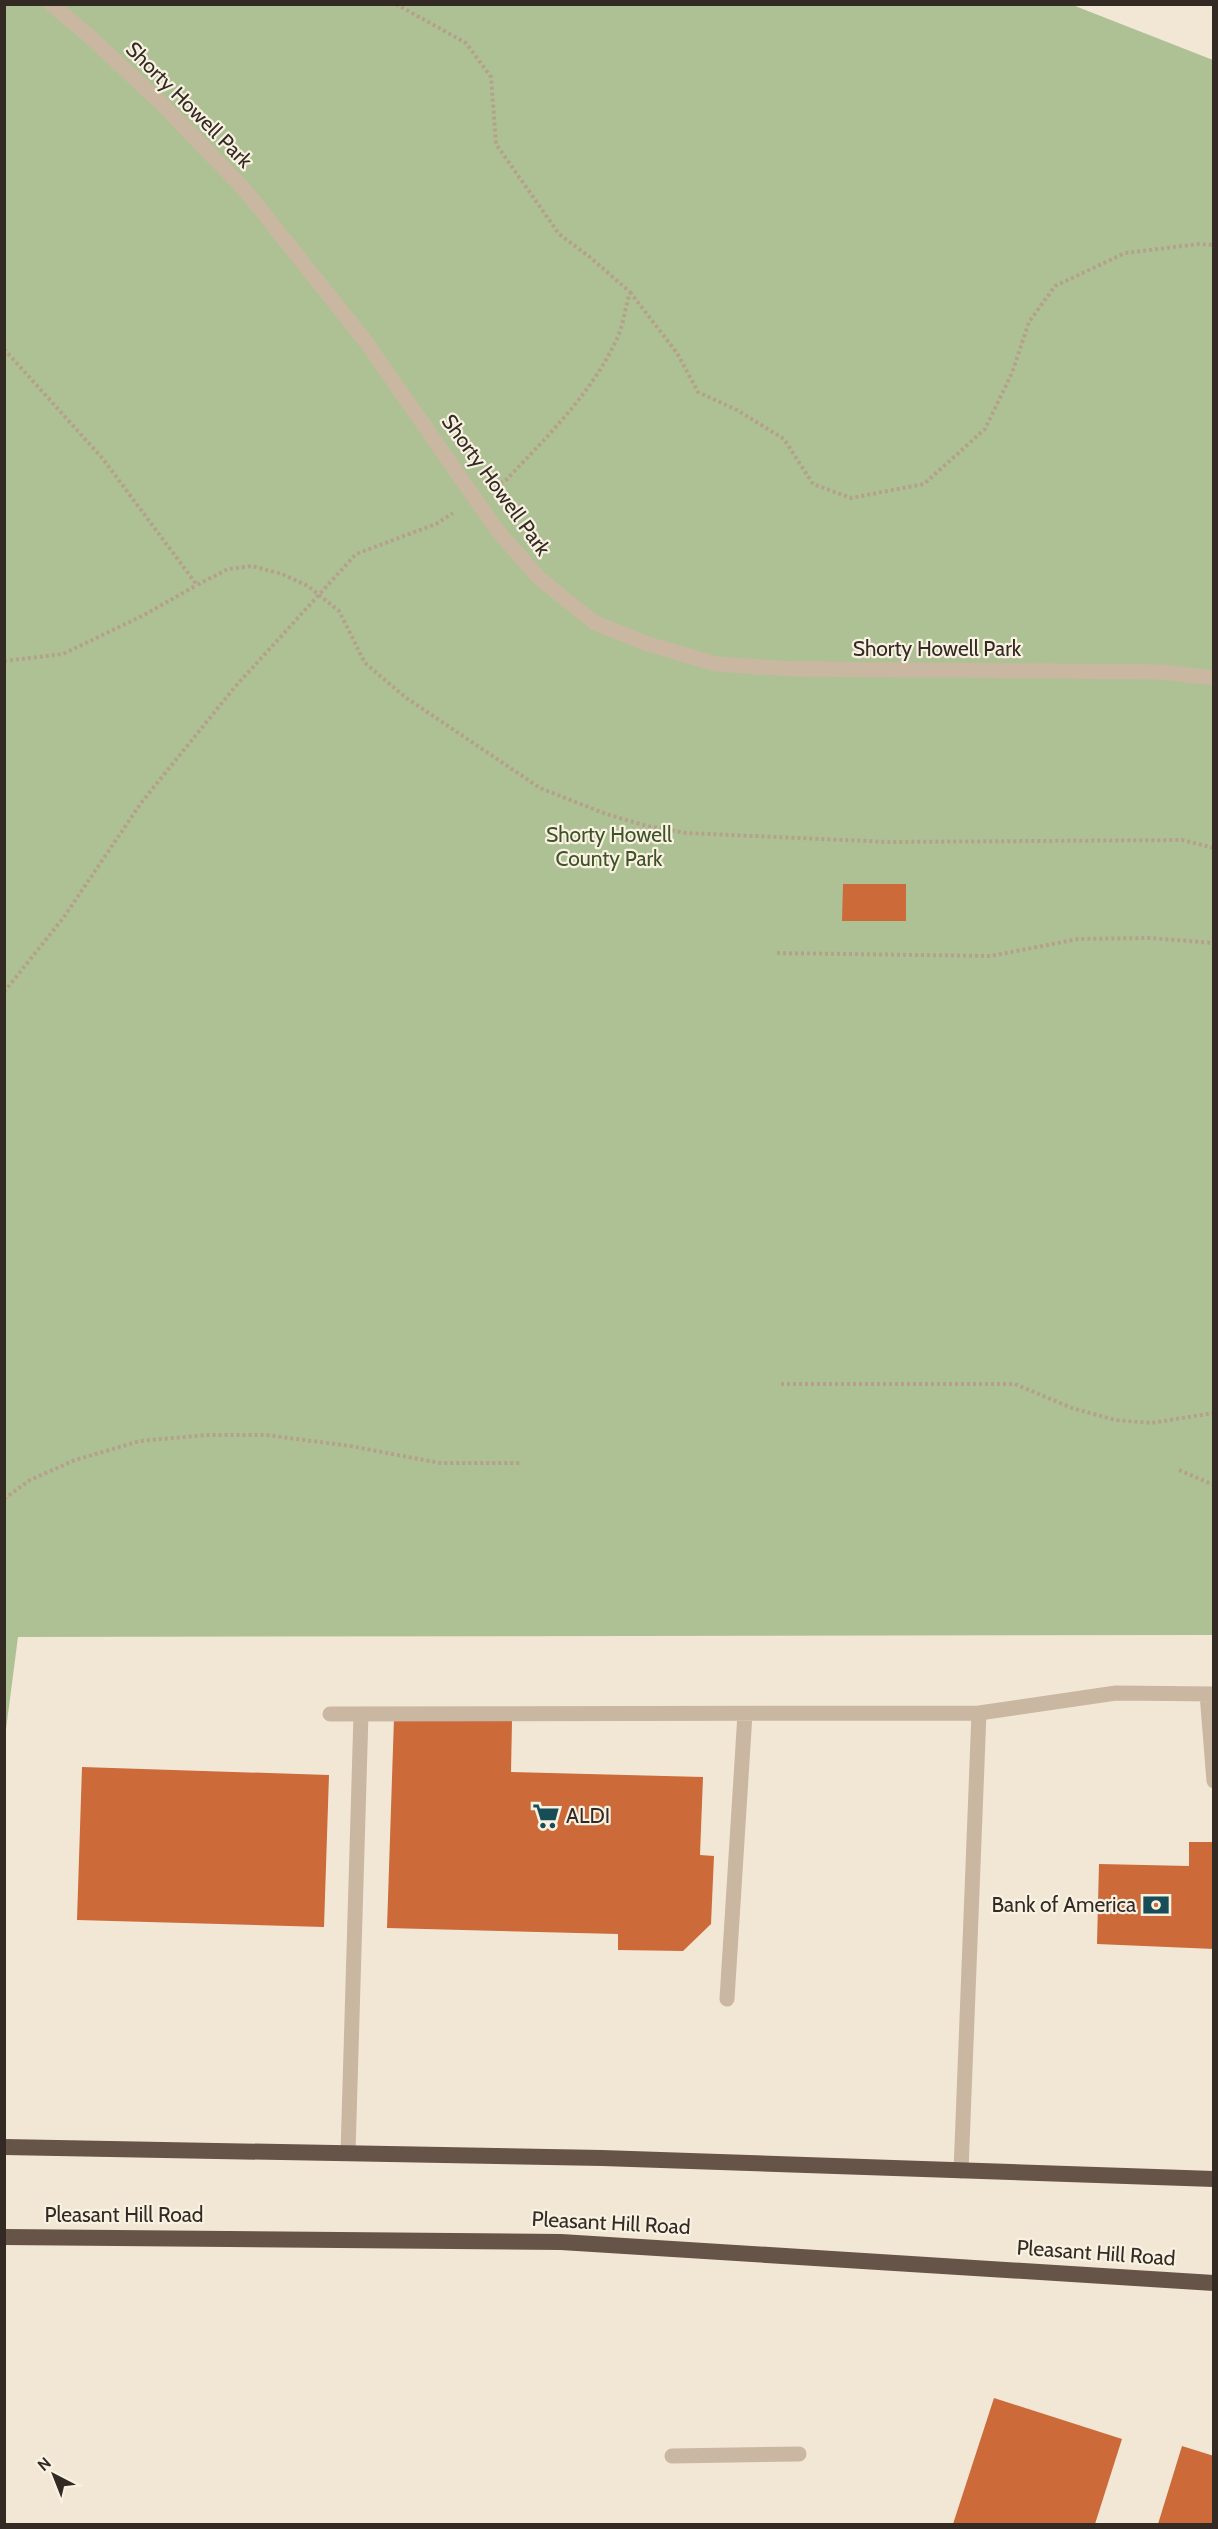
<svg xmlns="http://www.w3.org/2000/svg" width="1218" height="2529" viewBox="0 0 1218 2529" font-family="Cabin,sans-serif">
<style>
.green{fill:#aec195}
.building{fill:#cc6a39}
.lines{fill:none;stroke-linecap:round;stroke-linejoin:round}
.path{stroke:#b5a18b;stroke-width:4;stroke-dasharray:3 3;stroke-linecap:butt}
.service{stroke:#cab7a1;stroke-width:15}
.minor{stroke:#cab7a1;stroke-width:15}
.trunk{stroke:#665448;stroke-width:16}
.labels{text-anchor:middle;stroke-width:4.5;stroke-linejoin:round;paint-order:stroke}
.street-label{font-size:21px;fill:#332a24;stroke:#f9f1e1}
.park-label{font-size:21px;fill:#3e5327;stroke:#f9f1e1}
.poi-label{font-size:21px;fill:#332a24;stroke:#f9f1e1;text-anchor:start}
</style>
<rect width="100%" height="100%" fill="#f2e7d5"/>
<path class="green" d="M1070 4 1213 60V1635L18 1637 5 1737V5Z"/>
<path class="building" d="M843 884H906V921H842Z
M394 1718 512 1721 511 1772 703 1777 700 1855 714 1856 711 1924 683 1951 618 1950V1934L387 1928Z
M82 1767 329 1775 324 1927 77 1920Z
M1189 1842H1214V1949L1097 1944 1099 1864 1189 1866Z
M994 2398 1122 2439 1095 2524H953Z
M1182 2446 1214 2456V2524H1158Z"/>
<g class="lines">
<path class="path" d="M396 4 466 43 491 77 496 144 559 234 591 258 630 292C625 308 623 327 616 341 590 395 546 438 506 480L497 485
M630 292 677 353 698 392 737 410 784 439 813 484 851 498 924 484 985 429 1012 373 1029 322 1055 286 1125 253 1199 244 1214 245
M4 349 103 459 197 585 228 569 252 566 282 574 308 586 339 611 365 663 405 697 540 788 606 814 647 826 686 833 889 842 1182 840 1214 848
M4 661 63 654 144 615 197 585
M777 953 991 956 1078 939 1150 938 1214 943
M4 992 64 917 141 803 234 688 356 554 436 524 453 513
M781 1384H1015L1072 1408 1115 1420 1151 1423 1214 1413
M1179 1470 1214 1485
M4 1499 30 1480 75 1460 140 1441 206 1435H266L350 1446 440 1463H522"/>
<path class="service" d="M1207 1694 1214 1781
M330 1714 979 1713 1116 1693 1214 1694
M727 1999 745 1714
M348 2153 361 1714
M961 2171 979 1713
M672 2456 799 2454"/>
<path class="minor" d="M51 4 88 35 161 103 245 190 366 342 497 530 539 578 595 623 648 644 716 664 793 669 1162 672 1214 678"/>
<path class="trunk" d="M4 2147 602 2158 1214 2179
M4 2237 561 2242 1214 2283"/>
</g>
<defs>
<symbol id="supermarket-bare" viewBox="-9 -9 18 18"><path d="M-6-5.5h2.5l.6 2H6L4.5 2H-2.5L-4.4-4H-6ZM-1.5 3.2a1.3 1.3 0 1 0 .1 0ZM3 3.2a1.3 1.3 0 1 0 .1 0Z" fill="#184c56" stroke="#f9f1e1" stroke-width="2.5" paint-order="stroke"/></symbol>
<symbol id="bank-bare" viewBox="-9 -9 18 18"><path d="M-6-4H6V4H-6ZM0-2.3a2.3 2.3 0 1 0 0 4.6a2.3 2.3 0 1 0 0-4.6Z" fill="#184c56" stroke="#f9f1e1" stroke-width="2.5" paint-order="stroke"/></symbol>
</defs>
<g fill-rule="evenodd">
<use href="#supermarket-bare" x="527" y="1797" width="38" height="38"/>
<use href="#bank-bare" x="1137" y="1886" width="38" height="38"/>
</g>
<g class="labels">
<g class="street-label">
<text transform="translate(189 105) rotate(45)" y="7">Shorty Howell Park</text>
<text transform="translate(496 485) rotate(54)" y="7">Shorty Howell Park</text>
<text x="937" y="656">Shorty Howell Park</text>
<text x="124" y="2222">Pleasant Hill Road</text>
<text transform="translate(611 2223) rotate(3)" y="7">Pleasant Hill Road</text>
<text transform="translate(1096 2253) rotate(4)" y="7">Pleasant Hill Road</text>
</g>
<g class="park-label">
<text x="609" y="842">Shorty Howell<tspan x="609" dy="24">County Park</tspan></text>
</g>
<g class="poi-label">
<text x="566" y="1823">ALDI</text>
<text x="1136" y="1912" text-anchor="end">Bank of America</text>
</g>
</g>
<rect width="1218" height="2529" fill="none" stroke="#332a24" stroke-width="12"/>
<g transform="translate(54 2475) rotate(318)" stroke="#f9f1e1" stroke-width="4.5" paint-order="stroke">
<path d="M0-4.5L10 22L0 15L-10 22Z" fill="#332a24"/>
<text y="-9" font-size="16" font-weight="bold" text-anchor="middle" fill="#332a24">N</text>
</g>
</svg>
